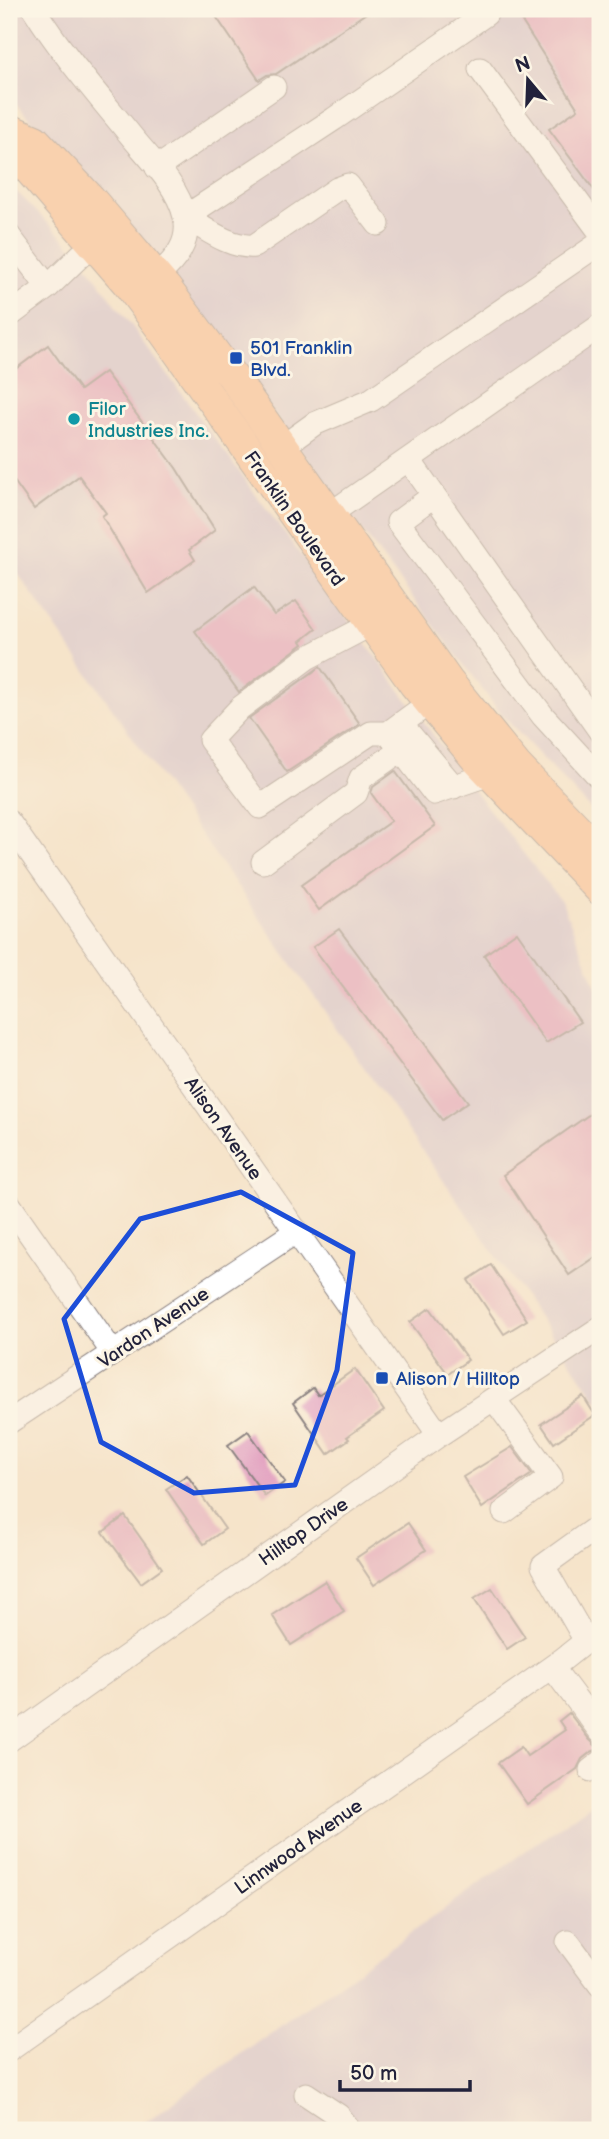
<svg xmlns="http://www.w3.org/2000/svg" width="609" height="2139" viewBox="0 0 609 2139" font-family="'Balsamiq Sans',sans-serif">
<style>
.industrial{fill:#cebed1}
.building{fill:#df96bc}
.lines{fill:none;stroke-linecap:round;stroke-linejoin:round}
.minor-casing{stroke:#8c8382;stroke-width:25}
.major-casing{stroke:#8c8382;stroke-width:32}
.minor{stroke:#fff;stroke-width:23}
.major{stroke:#fcba8d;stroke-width:30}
.marked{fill:none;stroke:#1d4ed8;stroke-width:5;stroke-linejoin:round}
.transit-dot{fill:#1a4fb4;stroke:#fcf5e5;stroke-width:2.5}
.culture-dot{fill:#0f9aa8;stroke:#fcf5e5;stroke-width:2.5}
.labels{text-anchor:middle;stroke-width:6;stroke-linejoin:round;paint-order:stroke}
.transit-label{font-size:19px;fill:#164399;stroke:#fcf5e5;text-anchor:start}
.culture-label{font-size:19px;fill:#0d838f;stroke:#fcf5e5;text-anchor:start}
.street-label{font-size:19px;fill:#22223b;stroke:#fcf5e5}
</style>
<rect width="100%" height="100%" fill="#fcf5e5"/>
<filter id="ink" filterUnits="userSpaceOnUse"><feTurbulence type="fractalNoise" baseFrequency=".0143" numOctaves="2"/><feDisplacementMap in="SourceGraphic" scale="14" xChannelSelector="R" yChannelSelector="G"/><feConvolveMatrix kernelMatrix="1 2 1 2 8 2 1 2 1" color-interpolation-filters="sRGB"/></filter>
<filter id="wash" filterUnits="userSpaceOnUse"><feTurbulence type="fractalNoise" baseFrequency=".00686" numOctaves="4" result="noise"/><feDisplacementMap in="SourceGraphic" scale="28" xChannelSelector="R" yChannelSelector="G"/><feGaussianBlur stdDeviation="1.57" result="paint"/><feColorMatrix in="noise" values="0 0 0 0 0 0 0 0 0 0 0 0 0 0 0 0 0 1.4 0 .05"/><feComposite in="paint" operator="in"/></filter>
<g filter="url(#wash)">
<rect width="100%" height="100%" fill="#f6e4ca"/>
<path class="industrial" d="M9 9H600V819L501 714 160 264 9 96Z
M9 184 78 253 479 797 562 902 600 996V1404L9 561Z
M600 1798V2130H134Z"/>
<g id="blocks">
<path class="building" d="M211 9H372L276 74 267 75 259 80Z
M514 9H600V198L549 129 578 109Z
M48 345 80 390 105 372 176 468 215 530 189 550 195 560 148 593 102 516 106 513 79 476 34 509 9 474V374Z
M254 587 274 615 296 601 316 629 301 641 303 644 239 692 195 631Z
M320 667 360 724 287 772 249 718Z
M395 771 435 826 319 910 301 885 391 821 371 793 373 787Z
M339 929 468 1102 442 1120 313 947Z
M517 932 580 1022 546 1043 484 955Z
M600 1107V1254L569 1275 503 1175Z
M491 1265 527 1320 504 1334 468 1280Z
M430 1308 468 1360 448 1374 410 1322Z
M355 1369 384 1411 347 1437 349 1439 328 1454 293 1403 313 1388 318 1395Z
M583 1396 595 1415 554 1443 541 1424Z
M248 1431 285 1482 265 1496 228 1445Z
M512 1447 532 1474 482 1508 463 1477Z
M187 1475 225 1529 204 1544 166 1489Z
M125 1516 162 1568 141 1583 103 1532Z
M408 1523 426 1550 374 1585 356 1558Z
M325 1581 344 1611 291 1645 272 1615Z
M492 1588 525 1637 507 1649 474 1599Z
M569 1713 589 1739 599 1749 591 1752 582 1759 577 1769 527 1804 498 1763 521 1747 527 1756 565 1730 559 1721Z"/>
</g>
</g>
<g filter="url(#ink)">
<use href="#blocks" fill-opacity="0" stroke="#8c8382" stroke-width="2"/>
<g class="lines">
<defs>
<path id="minor" d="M34 9C62 54 98 95 132 137 151 160 178 186 185 217 191 242 175 261 157 276
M480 69 600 232
M157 168 274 87
M378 224 348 185 337 189 254 246C230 248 206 229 185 217L334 119 486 14
M9 236 48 287
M9 316 48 287 81 255 97 247
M282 447 314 424 371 400 600 243
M409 460 600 731
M433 496 398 522 543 716 600 778
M330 514 600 326
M370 625 307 658 240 708 210 740 260 807 371 733H388
M429 703 388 733 434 793 490 774
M401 724 454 787
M9 822 439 1435
M263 862 356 793 361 778 401 750
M9 1204 113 1353
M494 1399 551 1477 504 1512
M9 1422 297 1231
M552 1667 600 1731
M9 1740 439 1435 600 1328
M591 1770 600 1763
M568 1942 600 1985
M9 2050 562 1660 586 1641 543 1566 600 1525
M306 2094 339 2116 350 2130"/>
<path id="major" d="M9 129 35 140 90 198 167 289 232 376 448 681 517 766 600 852
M9 133 17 156 127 283 165 334 414 684 476 759 600 890"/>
</defs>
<use href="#minor" class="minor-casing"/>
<use href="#major" class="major-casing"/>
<use href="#minor" class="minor"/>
<use href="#major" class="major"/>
</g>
</g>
<path d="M0 0H609V2139H0ZM241 1192 353 1253 337 1370 295 1485 194 1493 101 1442 64 1319 140 1219Z" fill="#f6e4ca" fill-opacity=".55" fill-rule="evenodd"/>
<path class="marked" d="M241 1192 353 1253 337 1370 295 1485 194 1493 101 1442 64 1319 140 1219Z"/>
<g class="transit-dot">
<rect x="229" y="351" width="14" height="14" rx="3.5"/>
<rect x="375" y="1371" width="14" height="14" rx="3.5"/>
</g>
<circle class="culture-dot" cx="74" cy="419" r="7"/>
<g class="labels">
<g class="transit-label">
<text x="250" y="354">501 Franklin<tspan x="250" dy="22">Blvd.</tspan></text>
<text x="396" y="1385">Alison / Hilltop</text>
</g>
<g class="culture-label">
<text x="88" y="415">Filor<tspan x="88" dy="22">Industries Inc.</tspan></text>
</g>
<g class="street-label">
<text transform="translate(295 518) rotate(55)" y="7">Franklin Boulevard</text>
<text transform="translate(224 1128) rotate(55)" y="7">Alison Avenue</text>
<text transform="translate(153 1327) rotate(-34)" y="7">Vardon Avenue</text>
<text transform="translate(303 1531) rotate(-35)" y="7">Hilltop Drive</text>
<text transform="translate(298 1846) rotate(-35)" y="7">Linnwood Avenue</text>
</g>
</g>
<rect width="609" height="2139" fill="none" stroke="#fcf5e5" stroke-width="35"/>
<g transform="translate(528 80) rotate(341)" stroke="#fcf5e5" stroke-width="5" paint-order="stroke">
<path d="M0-5L12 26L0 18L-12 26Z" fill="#22223b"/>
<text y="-10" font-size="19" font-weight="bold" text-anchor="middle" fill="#22223b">N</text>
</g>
<path d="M340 2080v10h130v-10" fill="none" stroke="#22223b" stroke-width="3.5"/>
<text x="350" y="2080" font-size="21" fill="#22223b" stroke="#fcf5e5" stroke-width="5" paint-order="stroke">50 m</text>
</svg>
